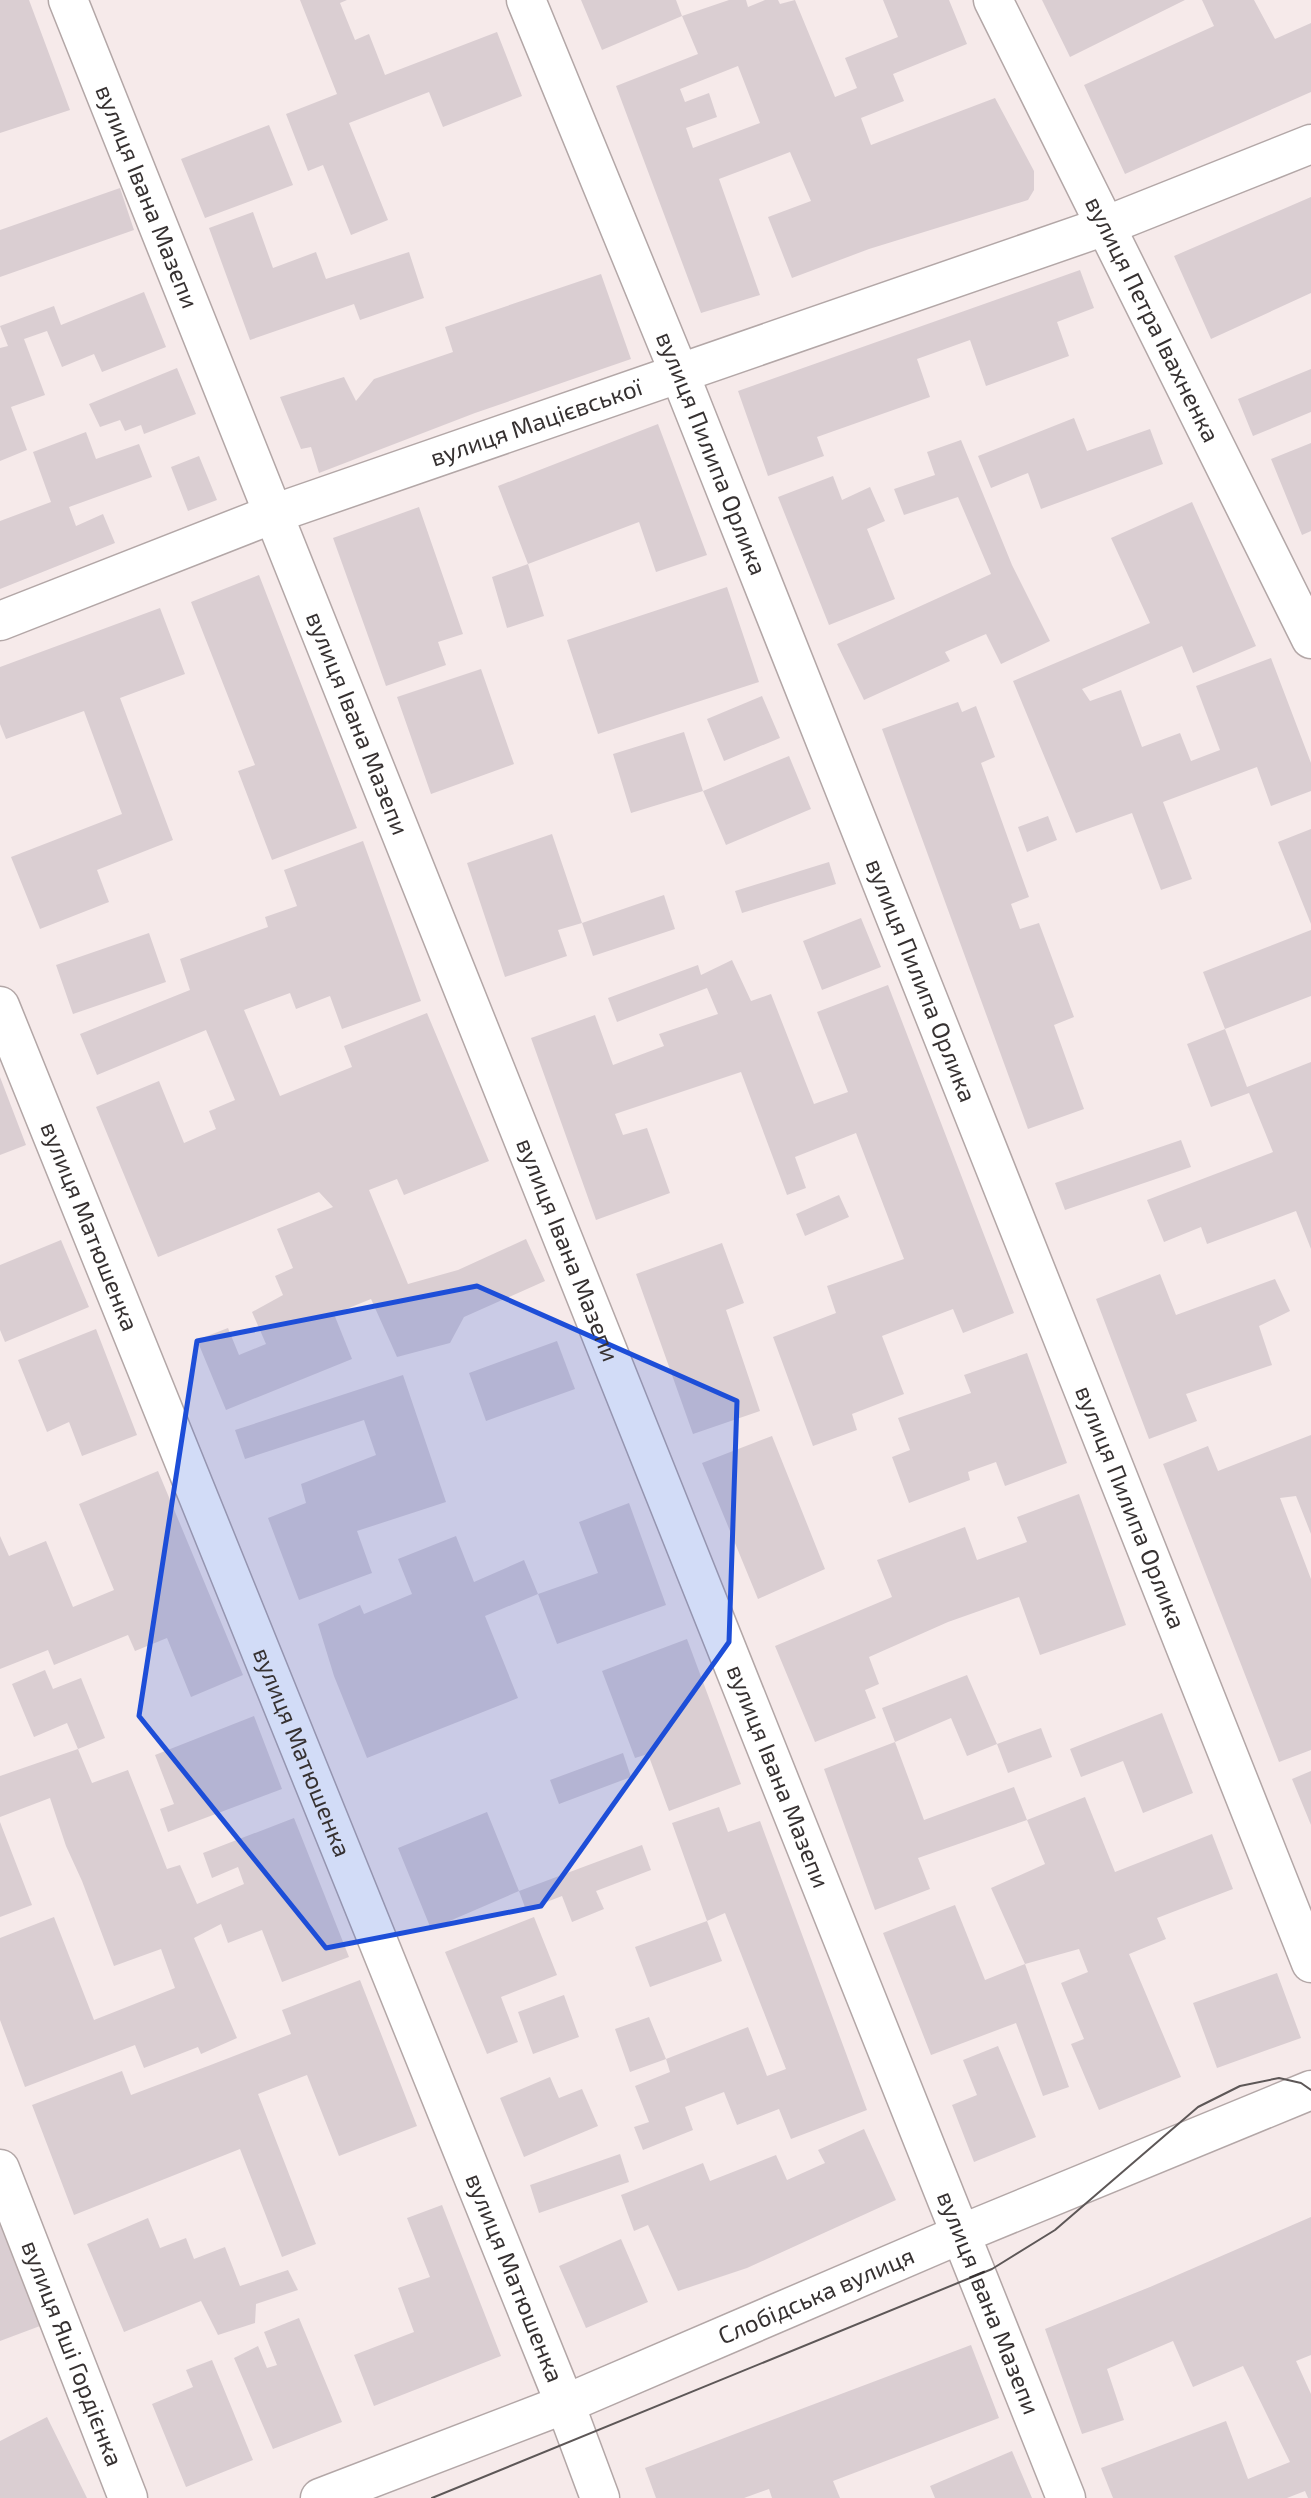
<svg xmlns="http://www.w3.org/2000/svg" width="1311" height="2498" viewBox="0 0 1311 2498" font-family="'Exo 2',sans-serif">
<style>
.building{fill:#daced2;fill-rule:evenodd}
.lines{fill:none;stroke-linecap:round;stroke-linejoin:round}
.minor-casing{stroke:#b3a7a7;stroke-width:41}
.tertiary-casing{stroke:#b3a7a7;stroke-width:41}
.secondary-casing{stroke:#b3a7a7;stroke-width:41}
.minor{stroke:#fff;stroke-width:38}
.tertiary{stroke:#fff;stroke-width:38}
.secondary{stroke:#fff;stroke-width:38}
.tram{stroke:#5d5757;stroke-width:2}
.marked{fill:#1d4ed8;fill-opacity:0.2;stroke:#1d4ed8;stroke-width:5;stroke-linejoin:round}
.labels{text-anchor:middle;stroke-width:5;stroke-linejoin:round;paint-order:stroke}
.street-label{font-size:24px;fill:#363131;stroke:#fef9f9}
</style>
<rect width="100%" height="100%" fill="#f6eaea"/>
<path class="building" d="M0 0H29L70 110 0 133Z
M300 0H347L340 3 355 40 369 34 385 75 497 32 522 96 443 127 429 92 349 123 388 220 351 235 323 165 308 171 286 114 337 94Z
M581 0H676L682 16 602 50Z
M729 0H746L748 7 765 0H778L780 4 795 0 835 97 857 88 845 58 898 37 883 0H949L967 44 893 74 904 101 861 118 871 145 995 98 1034 171V190L1028 200 869 249 792 278 768 217 811 201 790 152 719 179 760 295 701 313 616 86 698 54 682 16ZM738 66 760 123 693 148 686 128 717 117 709 93 685 102 680 89Z
M1042 0H1185L1070 57Z
M1202 0H1254L1275 39 1311 23V92L1125 174 1084 85 1214 26Z
M269 125 293 185 205 218 181 159Z
M120 188 134 230 0 277V230Z
M1311 197V293L1211 339 1174 256Z
M253 212 273 268 316 252 326 279 409 252 424 298 360 320 354 304 250 340 209 228Z
M1080 270 1094 308 1057 322 1069 356 986 386 970 340 917 359 930 397 817 437 824 456 768 476 738 391Z
M601 274 631 359 475 413 319 473 311 447 301 449 280 397 344 377 356 401 374 379 453 352 445 327Z
M144 292 166 347 102 372 94 354 62 367 47 331 24 339 45 395 11 407 27 450 0 461V348L8 346 0 326 54 306 61 325Z
M177 368 196 414 144 434 141 425 125 431 120 420 100 427 89 404Z
M1311 369V412L1253 436 1238 399Z
M1074 418 1087 451 1150 429 1163 464 1041 509 1028 473 991 488 978 456Z
M658 424 707 555 656 572 639 522 528 564 498 486Z
M86 432 96 459 139 444 152 477 69 507 76 526 103 514 115 543 0 589V521L51 502 33 452Z
M961 440 1012 565 1050 641 1001 664 986 634 945 652 950 661 864 700 837 644 991 574 958 497 904 515 894 489 935 475 927 452Z
M1311 443V531L1302 535 1271 459Z
M199 456 217 500 188 511 171 467Z
M833 476 842 500 870 487 885 521 867 529 895 599 829 625 778 497Z
M1192 502 1256 646 1193 673 1182 646 1082 689 1090 701 1121 690 1142 747 1180 733 1191 761 1220 750 1196 686 1271 658 1311 763V791L1271 806 1257 767 1163 802 1192 879 1161 890 1132 813 1076 833 1013 681 1150 623 1111 538Z
M419 507 463 634 438 642 446 665 386 686 333 538Z
M528 564 544 616 507 628 492 577Z
M259 575 357 828 272 860 238 771 255 765 191 602Z
M727 587 759 682 598 734 567 640Z
M160 608 185 674 120 698 173 840 97 870 109 902 40 929 11 857 122 814 84 711 6 739 0 724V667Z
M481 669 514 764 431 794 397 697Z
M762 696 780 738 724 761 707 719Z
M958 702 962 712 976 706 995 757 981 763 1029 897 1011 904 1020 929 1039 923 1074 1017 1054 1025 1084 1109 1028 1129 882 729Z
M684 732 703 791 631 813 613 754Z
M789 756 811 809 726 845 703 791Z
M1048 816 1057 840 1027 852 1018 827Z
M1311 829V924L1278 842Z
M552 834 582 923 664 895 675 929 593 956 582 923 558 930 567 956 505 977 467 863Z
M363 841 421 1001 342 1029 330 996 296 1009 290 993 244 1010 257 1041 280 1096 352 1067 344 1046 427 1013 489 1161 404 1195 397 1179 369 1190 408 1284 458 1270 526 1239 545 1281 464 1317 450 1343 397 1357 371 1299 334 1314 352 1359 226 1410 197 1340 228 1328 239 1355 266 1344 252 1312 283 1295 275 1276 293 1268 277 1229 333 1207 319 1192 158 1257 96 1107 159 1081 184 1143 216 1129 209 1111 235 1100 206 1030 97 1075 80 1034 190 990 180 959 268 927 265 917 297 906 284 870Z
M829 862 836 884 742 913 735 891Z
M861 918 881 967 822 990 803 941Z
M1311 930V996L1225 1029 1203 972Z
M149 933 166 982 73 1014 56 965Z
M732 960 751 1001 771 994 814 1104 848 1092 817 1012 888 985 1014 1313 963 1333 953 1309 882 1336 904 1394 852 1414 857 1430 813 1446 773 1337 836 1313 827 1286 904 1259 856 1133 795 1157 806 1188 787 1195 741 1072 615 1114 623 1135 647 1128 670 1193 596 1220 531 1038 595 1015 613 1065 664 1046 659 1034 718 1014 707 988 617 1022 608 998 698 965 701 975Z
M1225 1029 1247 1087 1311 1062V1249L1296 1211 1207 1244 1201 1227 1164 1242 1147 1200 1273 1152 1249 1093 1211 1107 1187 1044Z
M0 1077 26 1145 0 1155Z
M1181 1140 1191 1167 1065 1210 1055 1183Z
M839 1195 849 1217 805 1236 796 1214Z
M61 1240 89 1307 5 1342 0 1330V1265Z
M722 1243 744 1303 726 1310 760 1411 693 1434 636 1274Z
M1160 1274 1176 1315 1275 1279 1290 1311 1259 1326 1272 1365 1186 1394 1197 1421 1149 1439 1096 1299Z
M96 1329 137 1435 82 1456 69 1422 47 1432 18 1360Z
M557 1341 575 1389 486 1421 469 1373Z
M1027 1353 1067 1463 1005 1486 996 1462 968 1472 970 1480 909 1503 892 1457 910 1450 898 1418 971 1393 964 1375Z
M403 1375 446 1502 357 1531 372 1573 299 1600 268 1518 306 1503 301 1484 376 1455 364 1420 245 1459 235 1430Z
M1311 1435V1534L1296 1496 1280 1498 1311 1579V1750L1279 1762 1163 1464 1208 1446 1218 1471Z
M772 1436 825 1569 758 1599 702 1463Z
M158 1471 243 1675 191 1697 167 1638 135 1651 128 1635 54 1665 48 1650 0 1669V1536L9 1556 46 1541 73 1607 114 1590 79 1504Z
M1079 1494 1126 1625 1040 1655 1019 1597 948 1622 869 1657 879 1684 865 1690 876 1718 815 1742 775 1646 892 1597 877 1560 965 1527 977 1560 1027 1542 1017 1517Z
M629 1503 666 1605 557 1644 538 1594 485 1616 518 1698 367 1758 334 1676 318 1624 360 1605 364 1614 412 1594 398 1559 456 1536 474 1582 524 1560 538 1594 598 1573 579 1522Z
M687 1639 741 1784 669 1811 648 1754 635 1758 602 1671Z
M45 1670 53 1689 81 1678 105 1738 78 1749 67 1723 34 1737 12 1684Z
M967 1675 997 1744 967 1756 951 1718 895 1742 924 1820 1014 1787 1027 1820 918 1858 930 1889 875 1910 824 1769 895 1742 882 1708Z
M1162 1713 1193 1793 1143 1813 1123 1761 1081 1777 1070 1749Z
M254 1716 282 1789 168 1832 160 1809 174 1804 155 1755Z
M1041 1728 1052 1757 1008 1773 997 1744Z
M78 1749 92 1783 128 1770 167 1869 180 1865 197 1904 244 1884 238 1867 212 1878 203 1853 294 1818 349 1957 282 1982 262 1930 228 1943 221 1924 194 1938 237 2038 201 2054 198 2047 144 2068 135 2045 25 2087 0 2020V1938L54 1917 94 2020 175 1988 161 1949 114 1966 82 1881 66 1846 50 1798 0 1817V1776Z
M623 1753 631 1777 559 1804 550 1780Z
M1311 1771V1825L1292 1779Z
M1085 1797 1115 1872 1212 1834 1233 1889 1157 1918 1166 1939 1129 1954 1181 2077 1099 2110 1071 2044 1084 2039 1061 1983 1088 1972 1079 1949 1025 1964 991 1888 1045 1864 1027 1820Z
M719 1807 728 1832 760 1821 867 2110 791 2139 779 2109 737 2125 724 2092 685 2107 693 2130 643 2150 634 2127 649 2122 635 2086 670 2072 666 2059 748 2027 767 2076 786 2069 725 1913 707 1921 722 1961 650 1987 635 1947 707 1921 672 1823Z
M487 1812 519 1891 431 1929 398 1848Z
M0 1822 32 1905 0 1917Z
M642 1845 651 1870 596 1891 604 1909 572 1922 562 1896 526 1910 519 1891Z
M955 1905 985 1980 1025 1964 1069 2087 1043 2096 1016 2023 931 2055 883 1933Z
M534 1917 557 1975 501 1997 518 2042 487 2054 445 1952Z
M1277 1973 1301 2038 1217 2068 1193 2003Z
M360 1980 417 2126 339 2156 307 2075 258 2094 316 2244 282 2257 240 2149 74 2215 32 2105 122 2071 131 2095 208 2066 291 2034 282 2010Z
M564 1995 579 2037 533 2054 518 2012Z
M649 2017 666 2059 630 2072 615 2029Z
M998 2046 1036 2137 974 2162 952 2105 977 2095 963 2060Z
M550 2077 559 2098 582 2089 598 2126 524 2157 500 2098Z
M864 2129 896 2200 747 2268 678 2291 648 2225 634 2231 621 2195 703 2163 710 2181 776 2155 787 2180 825 2163 818 2150Z
M620 2154 629 2182 539 2213 530 2185Z
M442 2205 501 2356 374 2406 354 2355 414 2332 398 2288 430 2277 407 2218Z
M1311 2217V2355L1296 2361 1311 2394V2498H1308L1305 2491 1287 2498H1113L1101 2468 1226 2421 1248 2479 1290 2462 1243 2366 1193 2387 1173 2341 1107 2369 1124 2420 1082 2434 1045 2329 1150 2287Z
M148 2218 160 2248 186 2238 194 2259 225 2247 240 2286 288 2270 298 2290 256 2304 255 2323 218 2335 201 2301 124 2332 87 2244Z
M0 2221 40 2326 0 2341Z
M621 2239 648 2302 586 2328 559 2266Z
M299 2318 342 2422 273 2449 234 2358 258 2346 267 2368 277 2365 264 2332Z
M971 2345 999 2418 833 2481 840 2498H772L769 2489 744 2498H656L645 2468Z
M212 2360 253 2460 186 2487 152 2404 193 2387 186 2370Z
M47 2417 87 2498H0V2441Z
M1012 2451 1032 2498H935L930 2486Z"/>
<g class="lines">
<defs>
<g id="minor">
<path id="s1" d="M68 0 1066 2498"/>
<path id="s2" d="M526 0 680 375 1311 1963"/>
<path id="s3" d="M0 621 273 514 1105 226 1311 144"/>
<path id="s4" d="M0 1006 565 2404 600 2498"/>
<path id="s5" d="M0 2169 128 2498"/>
</g>
<g id="tertiary">
<path id="s6" d="M993 0 1311 639"/>
</g>
<g id="secondary">
<path id="s7" d="M320 2498 565 2404 961 2234 1311 2090"/>
</g>
</defs>
<use href="#minor" class="minor-casing"/>
<use href="#tertiary" class="tertiary-casing"/>
<use href="#secondary" class="secondary-casing"/>
<use href="#minor" class="minor"/>
<use href="#tertiary" class="tertiary"/>
<use href="#secondary" class="secondary"/>
<path class="tram" d="M432 2498 992 2269 1055 2230 1198 2107 1240 2086 1279 2078 1301 2083 1311 2090"/>
</g>
<path class="marked" d="M477 1286 737 1401 729 1642 541 1906 326 1948 139 1716 197 1341Z"/>
<g class="labels">
<g class="street-label">
<text dy="8" stroke="none"><textPath href="#s1" startOffset="212">вулиця Івана Мазепи</textPath></text>
<text dy="8" stroke="none"><textPath href="#s6" startOffset="357">вулиця Петра Івахненка</textPath></text>
<text dy="8" stroke="none"><textPath href="#s3" startOffset="572">вулиця Мацієвської</textPath></text>
<text dy="8" stroke="none"><textPath href="#s2" startOffset="490">вулиця Пилипа Орлика</textPath></text>
<text dy="8" stroke="none"><textPath href="#s1" startOffset="779">вулиця Івана Мазепи</textPath></text>
<text dy="8" stroke="none"><textPath href="#s2" startOffset="1057">вулиця Пилипа Орлика</textPath></text>
<text dy="8" stroke="none"><textPath href="#s4" startOffset="238">вулиця Матюшенка</textPath></text>
<text dy="8" stroke="none"><textPath href="#s1" startOffset="1346">вулиця Івана Мазепи</textPath></text>
<text dy="8" stroke="none"><textPath href="#s2" startOffset="1624">вулиця Пилипа Орлика</textPath></text>
<text dy="8" stroke="none"><textPath href="#s4" startOffset="805">вулиця Матюшенка</textPath></text>
<text dy="8" stroke="none"><textPath href="#s1" startOffset="1913">вулиця Івана Мазепи</textPath></text>
<text dy="8" stroke="none"><textPath href="#s4" startOffset="1372">вулиця Матюшенка</textPath></text>
<text dy="8" stroke="none"><textPath href="#s7" startOffset="536">Слобідська вулиця</textPath></text>
<text dy="8" stroke="none"><textPath href="#s1" startOffset="2480">вулиця Івана Мазепи</textPath></text>
<text dy="8" stroke="none"><textPath href="#s5" startOffset="198">вулиця Яші Гордієнка</textPath></text>
</g>
</g>
</svg>
